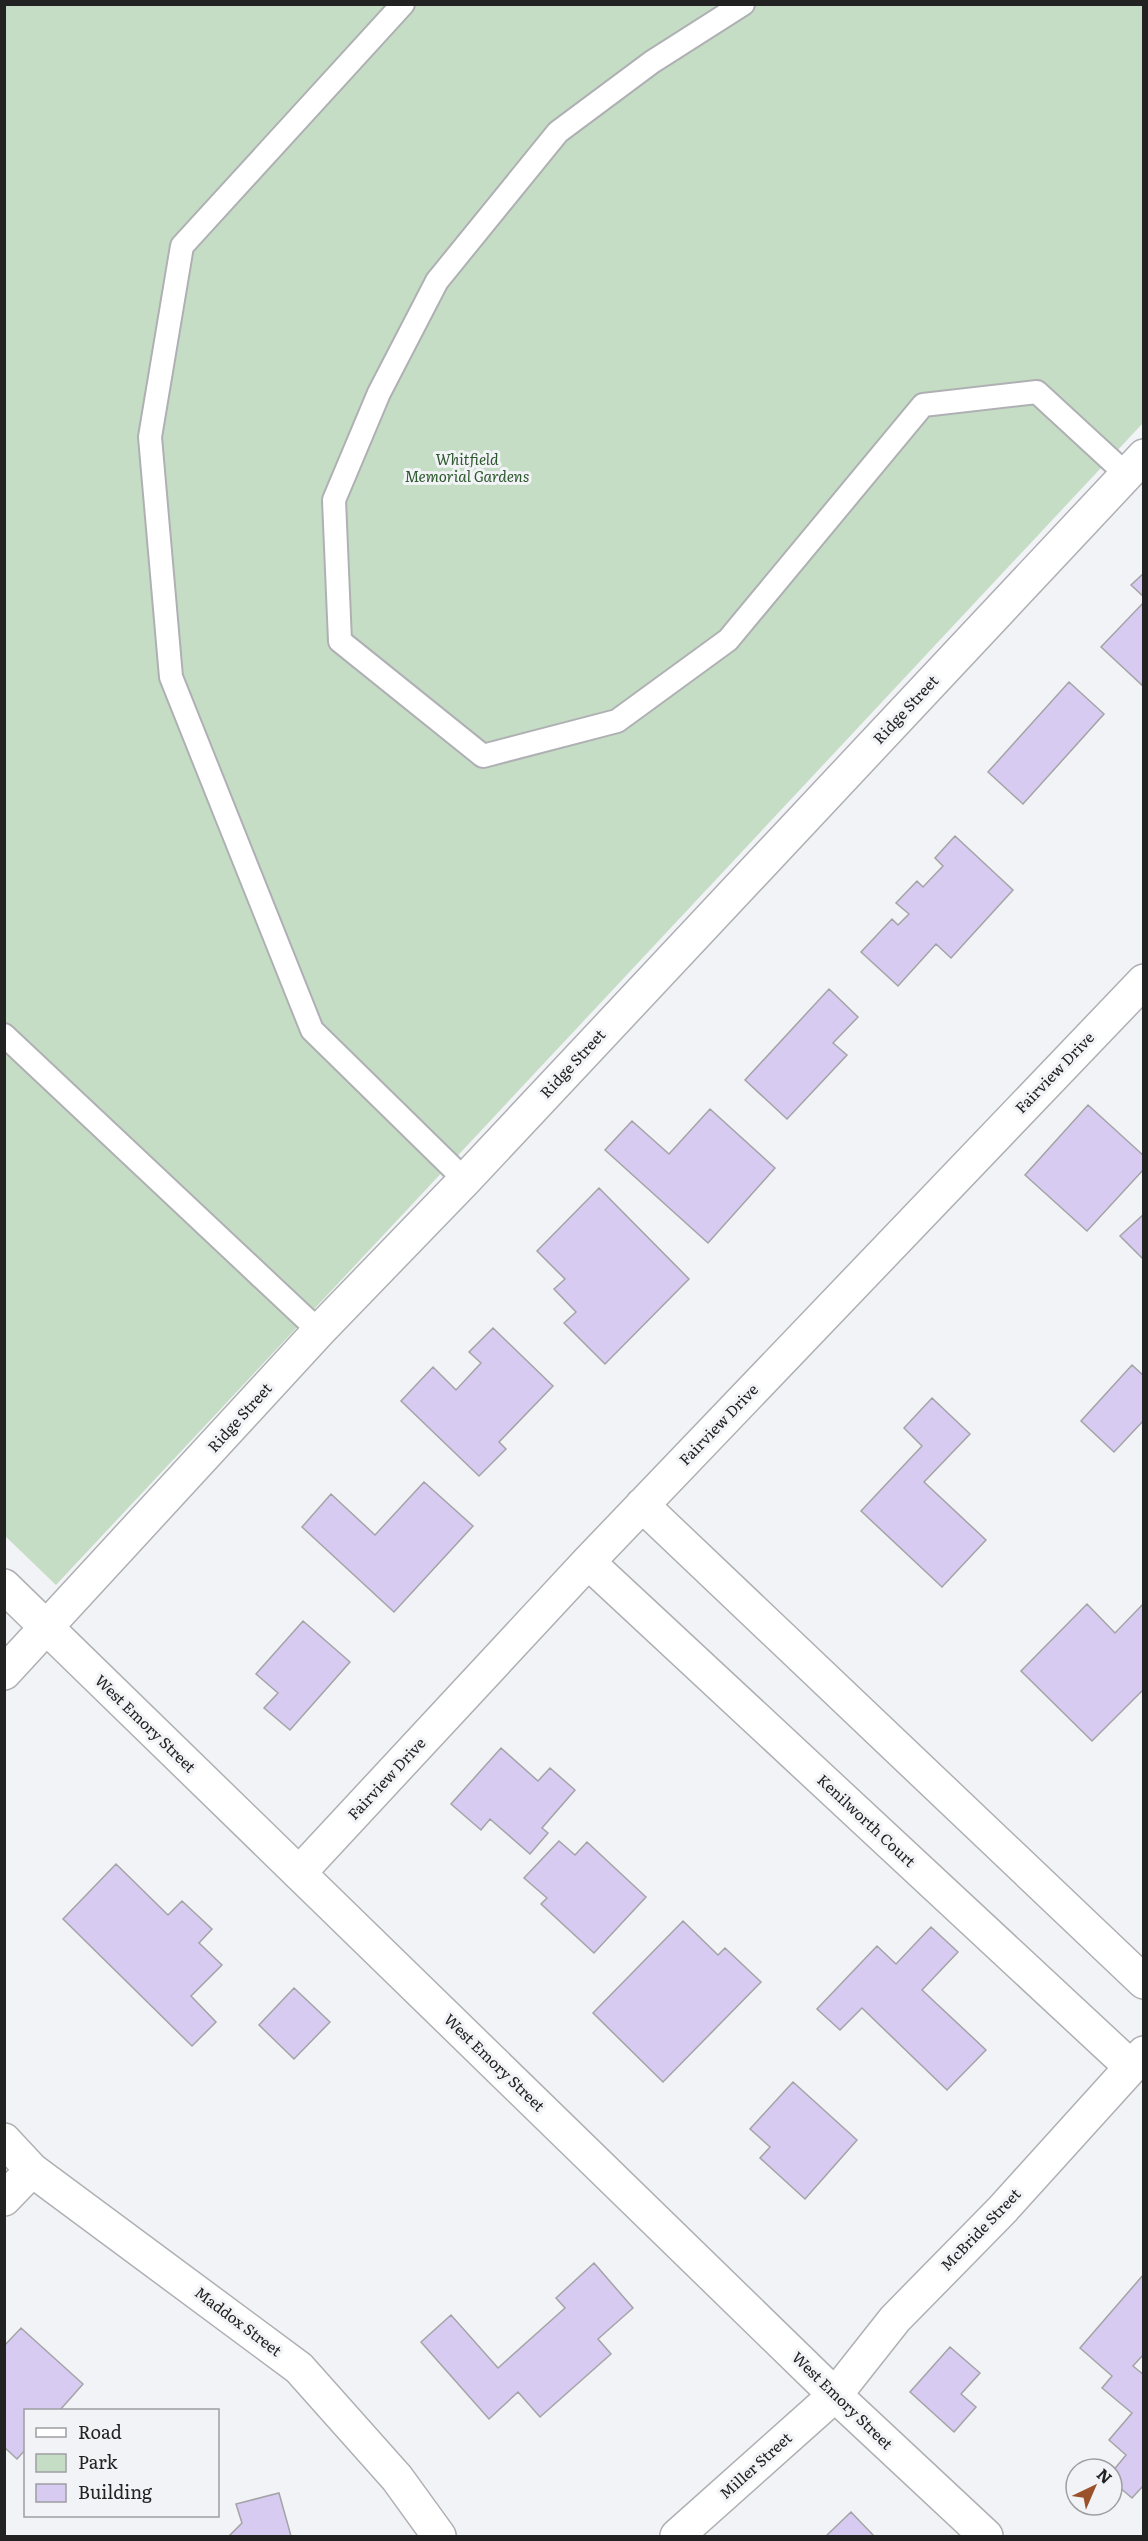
<svg xmlns="http://www.w3.org/2000/svg" width="1148" height="2541" viewBox="0 0 1148 2541" font-family="Literata,serif">
<style>
.green{fill:#c6ddc5}
.building{fill:#d7cbf2;stroke:#a4a3a6;stroke-width:1.5}
.lines{fill:none;stroke-linecap:round;stroke-linejoin:round}
.service-casing{stroke:#afb0b3;stroke-width:26}
.minor-casing{stroke:#afb0b3;stroke-width:36}
.tertiary-casing{stroke:#afb0b3;stroke-width:36}
.service{stroke:#fff;stroke-width:22}
.minor{stroke:#fff;stroke-width:33}
.tertiary{stroke:#fff;stroke-width:33}
.labels{text-anchor:middle;stroke-width:6;stroke-linejoin:round;paint-order:stroke}
.park-label{font-size:15px;font-style:italic;fill:#2c572b;stroke:#f2f3f6}
.street-label{font-size:15px;fill:#222223;stroke:#f2f3f6}
</style>
<rect width="100%" height="100%" fill="#f2f3f6"/>
<path class="green" d="M4 5H1144L1143 423 56 1585 4 1535Z"/>
<path class="building" d="M1144 573V597L1131 585Z
M1144 602V687L1101 647Z
M1069 682 1104 714 1023 804 988 772Z
M955 836 1013 890 951 958 936 944 898 986 861 952 892 919 898 925 909 914 896 903 917 881 923 887 943 866 935 858Z
M829 989 858 1017 833 1043 847 1055 787 1119 745 1080Z
M1088 1105 1144 1156V1169L1087 1231 1025 1175Z
M710 1109 775 1168 708 1243 605 1150 632 1121 669 1154Z
M599 1188 689 1279 605 1364 564 1323 576 1312 554 1289 565 1279 537 1251Z
M1144 1214V1260L1120 1236Z
M493 1328 553 1386 499 1442 506 1449 479 1476 401 1401 433 1367 456 1390 481 1363 469 1352Z
M1132 1365 1144 1376V1420L1114 1452 1081 1421Z
M932 1398 970 1434 924 1482 986 1540 942 1587 861 1511 922 1446 904 1428Z
M424 1482 473 1526 394 1612 302 1527 331 1494 375 1535Z
M1144 1603V1689L1092 1741 1021 1671 1087 1604 1115 1633Z
M303 1621 350 1662 290 1730 264 1708 278 1693 256 1674Z
M501 1748 538 1781 550 1768 575 1790 542 1828 548 1833 530 1854 490 1819 481 1830 451 1804Z
M559 1841 575 1855 587 1842 646 1897 594 1953 541 1904 547 1898 524 1878Z
M116 1864 168 1915 182 1901 212 1929 199 1943 222 1965 191 1996 216 2022 192 2046 63 1919Z
M683 1921 718 1955 725 1948 761 1982 663 2082 593 2013Z
M931 1927 958 1952 922 1990 986 2050 947 2090 862 2008 840 2030 817 2009 877 1946 896 1964Z
M294 1988 330 2022 294 2059 259 2025Z
M793 2082 857 2140 805 2199 760 2158 770 2147 750 2129Z
M594 2263 633 2308 598 2339 611 2354 540 2417 518 2392 489 2419 421 2342 451 2315 498 2368 565 2308 556 2298Z
M1144 2274V2354L1133 2366 1144 2375V2485L1132 2498 1112 2481V2472L1126 2455 1109 2440 1132 2413 1102 2388 1112 2376 1080 2348Z
M21 2328 83 2384 60 2410H26V2449L17 2459 4 2447V2346Z
M950 2347 980 2373 961 2394 976 2407 954 2432 910 2392Z
M279 2493 291 2536H229L242 2523 236 2504Z
M851 2512 874 2536H826Z"/>
<g class="lines">
<defs>
<path id="service" d="M403 4 182 246 150 437 171 677 312 1030 465 1180
M743 4 652 62 558 132 437 281 379 393 334 500 340 641 483 756 617 721 728 640 923 405 1037 392 1126 474
M4 1035 319 1331"/>
<path id="minor" d="M642 1505 1144 1982
M588 1562 1131 2067
M4 1673 319 1331 465 1180 1144 456
M299 1873 588 1562 1144 981
M4 2140 32 2170 299 2368 397 2478 439 2536
M4 2199 32 2170
M677 2536 835 2395 895 2319 1002 2210 1144 2053"/>
<path id="tertiary" d="M4 1586 835 2395 986 2536"/>
</defs>
<use href="#service" class="service-casing"/>
<use href="#minor" class="minor-casing"/>
<use href="#tertiary" class="tertiary-casing"/>
<use href="#service" class="service"/>
<use href="#minor" class="minor"/>
<use href="#tertiary" class="tertiary"/>
</g>
<g class="labels">
<g class="park-label">
<text x="467" y="465">Whitfield<tspan x="467" dy="17">Memorial Gardens</tspan></text>
</g>
<g class="street-label">
<text transform="translate(906 710) rotate(-47)" y="5">Ridge Street</text>
<text transform="translate(573 1064) rotate(-47)" y="5">Ridge Street</text>
<text transform="translate(1055 1073) rotate(-46)" y="5">Fairview Drive</text>
<text transform="translate(240 1418) rotate(-48)" y="5">Ridge Street</text>
<text transform="translate(719 1425) rotate(-46)" y="5">Fairview Drive</text>
<text transform="translate(145 1724) rotate(44)" y="5">West Emory Street</text>
<text transform="translate(387 1779) rotate(-47)" y="5">Fairview Drive</text>
<text transform="translate(866 1821) rotate(43)" y="5">Kenilworth Court</text>
<text transform="translate(494 2063) rotate(44)" y="5">West Emory Street</text>
<text transform="translate(981 2230) rotate(-46)" y="5">McBride Street</text>
<text transform="translate(238 2322) rotate(37)" y="5">Maddox Street</text>
<text transform="translate(842 2401) rotate(44)" y="5">West Emory Street</text>
<text transform="translate(756 2466) rotate(-42)" y="5">Miller Street</text>
</g>
</g>
<rect width="1148" height="2541" fill="none" stroke="#222223" stroke-width="12"/>
<rect x="24" y="2409" width="195" height="108" fill="#f2f3f6" stroke="#9f9fa2" stroke-width="1.5"/>
<rect x="36" y="2428" width="30" height="9" fill="#ffffff" stroke="#9f9fa2" stroke-width="1.5"/>
<text x="78" y="2439" font-size="18" fill="#222223">Road</text>
<rect x="36" y="2454" width="30" height="18" fill="#c6ddc5" stroke="#9f9fa2" stroke-width="1.5"/>
<text x="78" y="2469" font-size="18" fill="#222223">Park</text>
<rect x="36" y="2484" width="30" height="18" fill="#d7cbf2" stroke="#9f9fa2" stroke-width="1.5"/>
<text x="78" y="2499" font-size="18" fill="#222223">Building</text>
<g transform="translate(1094 2487) rotate(44)"><circle r="28" fill="#f2f3f6" stroke="#9f9fa2" stroke-width="1.5"/>
<path d="M0-4.5L10 22L0 15L-10 22Z" fill="#99522a"/>
<text y="-9" font-size="16" font-weight="bold" text-anchor="middle" fill="#222223">N</text>
</g>
</svg>
